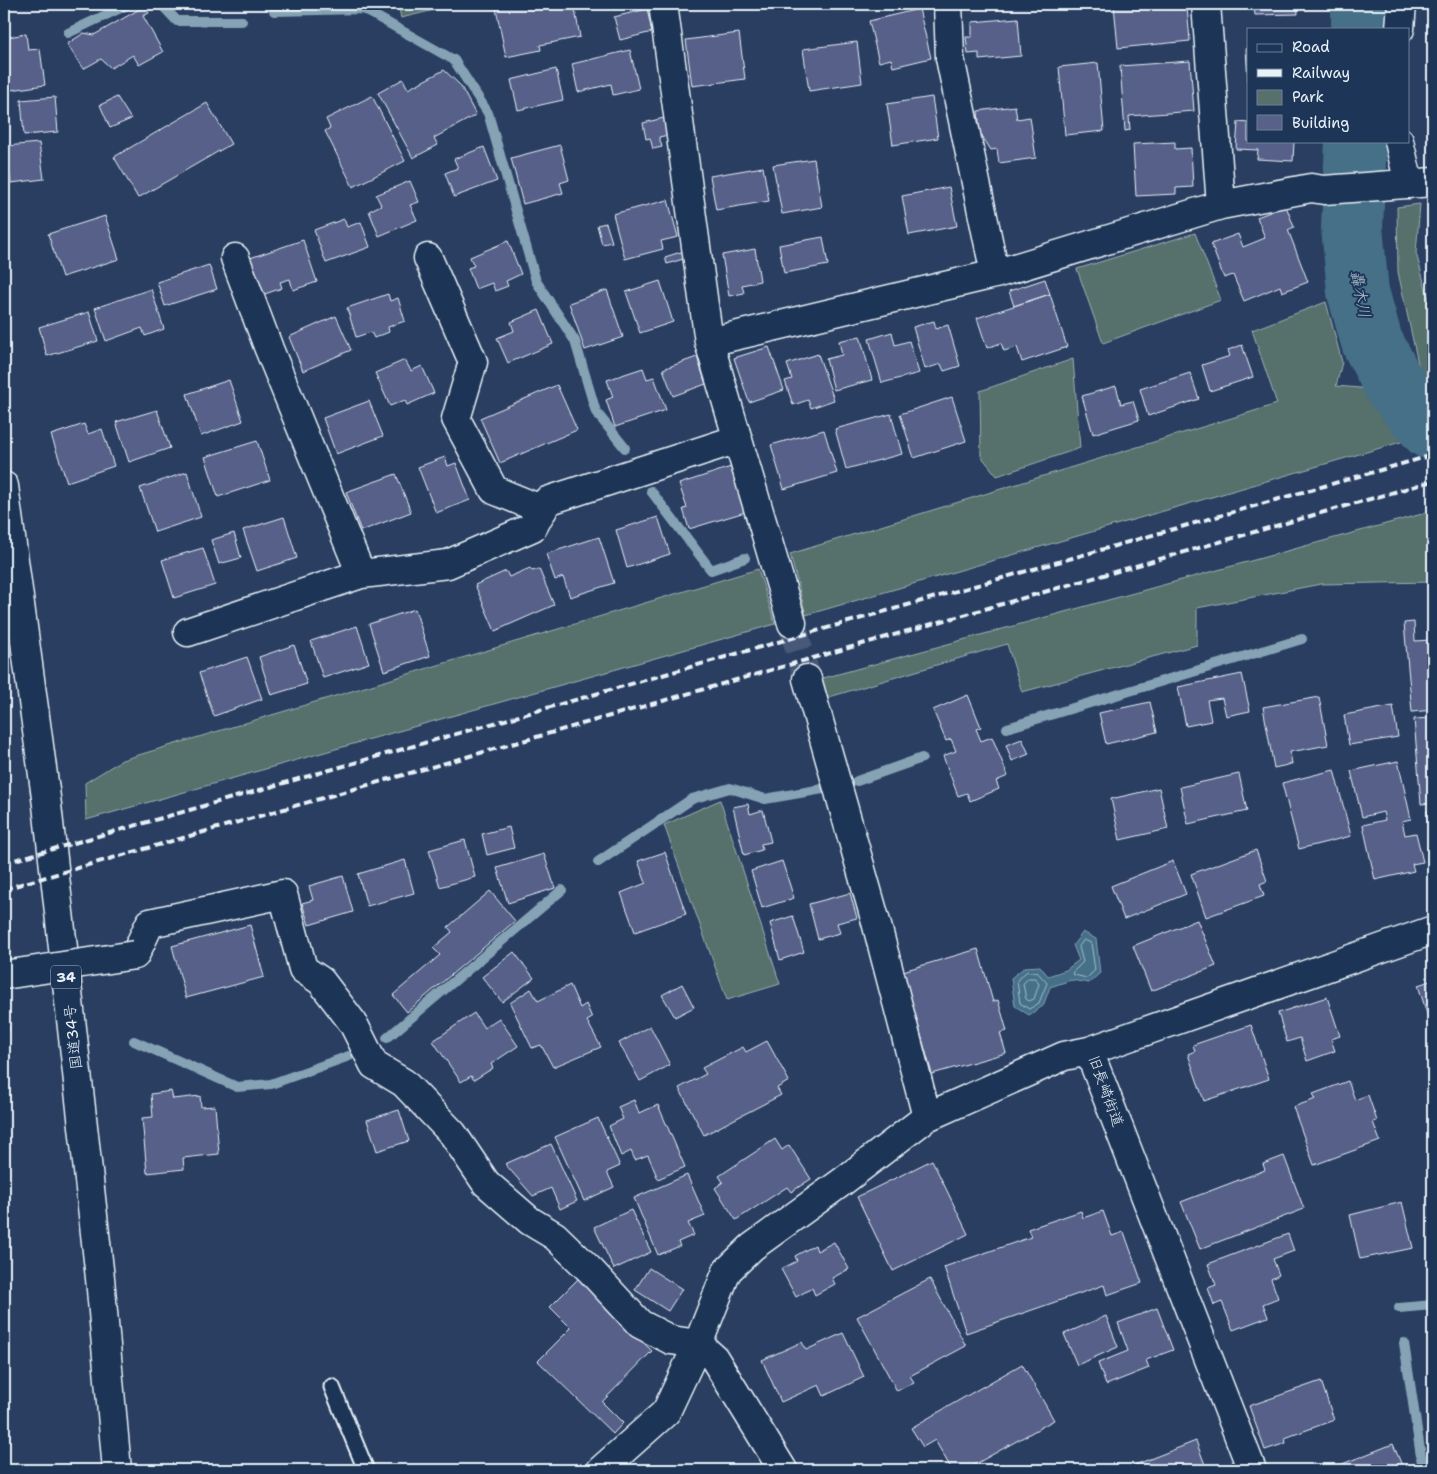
<svg xmlns="http://www.w3.org/2000/svg" width="1437" height="1474" viewBox="0 0 1437 1474" font-family="'Shantell Sans','Klee One',sans-serif">
<style>
.green{fill:#57706c;stroke:#a0b0b2}
.water{fill:#446f88;stroke:#86a3b5}
.lines{fill:none;stroke-linecap:round;stroke-linejoin:round}
.shore{stroke:#a6bdcb;stroke-width:1}
.stream{stroke:#86a3b5;stroke-width:10}
.river{stroke:#446f88;stroke-width:62}
.building{fill:#576189;stroke:#e8f1f8}
.street-tunnel{stroke:#465978;stroke-width:28;stroke-dasharray:28 14;stroke-linecap:butt}
.lane-casing{stroke:#e8f1f8;stroke-width:19}
.street-casing{stroke:#e8f1f8;stroke-width:31}
.highway-casing{stroke:#e8f1f8;stroke-width:31}
.lane{stroke:#1d3557;stroke-width:15}
.street{stroke:#1d3557;stroke-width:28}
.highway{stroke:#1d3557;stroke-width:28}
.rail{stroke:#e8f1f8;stroke-width:4;stroke-dasharray:8 4;stroke-linecap:butt}
.street-bridge-casing{stroke:#e8f1f8;stroke-width:31;stroke-linecap:butt}
.street-bridge{stroke:#1d3557;stroke-width:28}
.labels{text-anchor:middle;stroke-width:4;stroke-linejoin:round;paint-order:stroke}
.shield{fill:#1d3557;stroke:#abb9c8;stroke-width:1}
.shield-label{font-size:14px;font-weight:bold;fill:#e8f1f8}
.street-label{font-size:15px;fill:#e8f1f8;stroke:#1d3557}
.water-label{font-size:16px;font-style:italic;fill:#afc4d1;stroke:#1d3557}
</style>
<rect width="100%" height="100%" fill="#293e61"/>
<filter id="ink" filterUnits="userSpaceOnUse"><feTurbulence type="fractalNoise" baseFrequency=".02" numOctaves="2"/><feDisplacementMap in="SourceGraphic" scale="10" xChannelSelector="R" yChannelSelector="G"/><feConvolveMatrix kernelMatrix="1 2 1 2 8 2 1 2 1" color-interpolation-filters="sRGB"/></filter>
<g filter="url(#ink)">
<path class="green" d="M398 4H459L401 18Z
M1420 204 1416 253 1433 314V394L1421 377 1398 272 1397 207Z
M1195 233 1221 300 1103 343 1077 269Z
M1326 302 1342 362 1336 386 1384 390 1418 437 806 615 790 554 1277 404 1252 330Z
M1073 359 1080 448 997 476 981 456 980 391Z
M1433 511V582L1321 584 1197 608V645L1022 692 1007 644 826 698 820 679Z
M758 569 775 624 86 820 85 783 122 760Z
M720 800 780 984 727 1000 664 825Z"/>
<path class="water" d="M1083 932 1096 939 1100 973 1089 983 1071 980 1050 987 1043 1006 1029 1015 1015 1006 1011 978 1025 967 1040 966 1048 976 1066 970 1079 960 1073 945Z"/>
<g class="lines">
<path class="shore" d="M1084 940 1091 943 1095 970 1087 978 1074 975 1072 973 1083 962 1079 947Z
M1037 972 1047 983 1039 1003 1029 1009 1020 1003 1017 980 1026 972Z
M1029 978H1035L1039 984 1034 999 1029 1001 1026 999 1023 984Z"/>
<path class="stream" d="M161 4 177 21H242
M274 11 363 9 454 60 488 113 536 281 575 341 596 412 625 448
M68 33 129 4
M651 491 711 570 745 558
M1007 728 1302 639
M857 781 922 758
M598 862 692 799 730 788 765 799 823 789
M4 1028 5 1029
M387 1038 562 890
M134 1041 237 1087 271 1084 349 1056
M1399 1308 1433 1305
M1404 1343 1423 1470"/>
<path class="river" d="M1362 4V29
M1356 141 1352 227 1358 292 1372 342 1395 386 1430 428"/>
</g>
<path class="building" d="M53 4H72L53 7Z
M495 4H574L580 37 540 45 541 50 506 57Z
M1128 4H1167V9L1187 7 1190 41 1118 48 1114 5Z
M1240 4H1297L1298 14 1255 15 1254 6H1240Z
M145 6 149 13 143 16 163 52 139 65 133 55 111 68 101 59 83 69 67 44 84 33 94 35Z
M647 9 652 32 620 40 614 17Z
M919 9 931 58 893 67 891 59 879 62 869 21Z
M4 10 8 37 26 34 28 50 40 49 45 85 4 91Z
M1018 18 1021 56 979 60V53L968 54 966 37H972V22Z
M1430 20H1433V52H1431Z
M739 33 745 79 692 86 686 40Z
M857 42 862 83 809 91 803 49Z
M1248 48V82L1246 49Z
M630 50 639 89 613 95 611 84 578 92 572 64Z
M1190 61 1194 111 1129 116 1130 130 1125 131 1120 66Z
M1098 63 1104 131 1065 135 1059 67Z
M556 69 563 100 518 110 511 80Z
M444 70 460 85 476 115 434 138 438 145 413 158 378 93 403 79 408 89Z
M372 96 405 161 353 187 325 131 330 128 326 119Z
M55 97 58 132 24 135 21 100Z
M117 97 131 119 110 128 100 105Z
M932 97 938 138 893 145 887 104Z
M207 103 231 144 138 198 114 157Z
M1015 106 1017 119 1030 117 1036 158 999 163 997 149 991 150 980 133 978 111Z
M664 118 668 135 659 137 662 147 653 149 650 138 646 139 643 123Z
M1238 122 1248 123V141H1294L1293 161 1257 159 1258 150 1236 149Z
M1175 142V149L1191 148 1193 187 1176 188V194L1136 196 1133 144Z
M39 143 44 179 11 183 6 146Z
M560 145 569 180 560 183 563 193 523 204 511 158Z
M484 147 497 181 454 197 445 173 458 168 454 159Z
M814 159 822 207 782 214 773 165Z
M763 167 769 201 716 210 710 176Z
M410 181 419 202 410 205 417 220 379 236 369 211 381 205 376 195Z
M949 187 957 226 909 235 902 196Z
M668 200 678 237 661 241 663 249 625 259 613 214Z
M1286 206 1294 227 1288 230 1308 282 1282 292 1280 286 1244 301 1233 275 1224 278 1211 244 1238 234 1243 247 1265 238 1257 217Z
M105 216 119 259 62 277 48 234Z
M344 219 347 227 361 222 370 247 326 263 314 230Z
M606 223 612 242 602 244 597 225Z
M823 237 828 265 784 273 779 245Z
M303 240 317 282 293 290 290 279 280 282 282 288 262 295 250 258Z
M508 241 521 274 506 281 508 286 495 291 492 283 476 289 468 268 474 266 470 257Z
M755 249 760 281 742 285 744 293 729 296 722 255Z
M684 251 686 258 667 264 665 257Z
M209 265 217 289 165 306 157 282Z
M1045 279 1050 294 1014 306 1009 291Z
M660 281 673 322 640 333 626 292Z
M151 289 164 329 145 336 142 328 106 341 95 308Z
M607 290 623 337 585 350 569 303Z
M388 294 390 301 398 298 405 321 388 327 389 332 374 338 371 332 356 337 347 308Z
M1050 294 1067 347 1022 362 1017 347 1004 351 1001 343 987 348 977 318Z
M539 310 553 344 508 363 497 338 514 331 511 322Z
M89 312 98 341 47 356 39 327Z
M336 316 351 350 303 371 289 337Z
M934 321 936 329 948 325 960 366 944 371 941 364 925 369 913 327Z
M892 332 895 345 909 341 919 373 882 383 869 339Z
M860 336 872 380 834 390 826 359 842 355 839 341Z
M1242 345 1253 377 1210 391 1202 365 1230 356 1228 350Z
M769 347 784 390 749 402 734 358Z
M818 354 834 400 811 408 808 400 793 405 785 381 792 379 787 364Z
M697 357 706 384 673 396 663 369Z
M405 360 411 371 422 366 434 393 407 405 405 400 390 406 375 373Z
M643 368 647 379 654 377 666 410 615 427 606 400 613 397 607 380Z
M1190 373 1199 399 1148 416 1140 389Z
M229 380 243 421 201 436 187 394Z
M557 385 577 430 500 463 480 418Z
M1116 386 1121 404 1133 401 1139 420 1093 434 1082 396Z
M952 397 966 441 914 458 900 414Z
M369 401 383 436 336 454 323 418Z
M157 410 170 448 129 462 116 422Z
M891 414 902 454 846 469 835 429Z
M84 424 88 434 102 429 114 466 67 482 51 435Z
M824 430 837 473 784 489 771 445Z
M257 441 270 480 218 497 205 457Z
M445 457 448 466 456 463 470 500 436 513 418 467Z
M731 467 745 512 689 529 683 509 687 508 679 484Z
M187 472 201 517 155 532 140 488Z
M396 474 411 512 361 531 346 492Z
M284 517 297 558 257 571 243 530Z
M658 517 670 554 627 568 616 530Z
M234 533 241 558 219 564 211 540Z
M599 537 614 583 570 597 563 577 555 580 546 554Z
M203 548 215 585 174 598 162 560Z
M530 568 532 571 539 569 554 605 495 631 475 585 506 571 509 577Z
M415 609 430 656 384 671 369 624Z
M1414 622 1415 641 1430 640 1433 676V710L1412 712 1404 623Z
M357 626 369 663 323 678 311 641Z
M294 645 307 684 271 695 259 657Z
M247 657 262 699 214 716 199 673Z
M1242 674 1250 711 1226 716 1222 698 1207 700 1211 721 1186 726 1178 687Z
M968 695 981 727 976 729 981 741 992 737 1008 776 996 781 999 789 970 801 967 793 958 796 943 756 956 751 951 739 946 741 933 710Z
M1319 697 1328 745 1290 752 1292 764 1274 768 1263 707Z
M1150 702 1157 732 1106 744 1099 713Z
M1393 706 1398 737 1349 745 1344 715Z
M1433 718V803L1421 804 1414 719Z
M1022 739 1029 754 1012 761 1006 745Z
M1398 761 1411 819 1402 821 1405 835 1416 833 1423 862 1412 864 1414 871 1375 880 1363 825 1385 820 1383 812 1362 817 1351 771Z
M1334 770 1351 836 1299 849 1282 783Z
M1239 774 1247 811 1188 824 1180 787Z
M1159 788 1168 829 1120 840 1111 799Z
M748 804 750 814 763 810 771 842 761 844 762 850 744 855 733 807Z
M1427 811H1433V831H1428Z
M509 827 514 848 487 855 482 834Z
M465 840 475 877 440 887 429 850Z
M1256 850 1267 881 1260 884 1264 896 1206 917 1191 874Z
M665 852 686 914 635 932 621 893 646 883 638 861Z
M544 854 555 888 508 903 497 868Z
M405 860 414 893 367 906 358 874Z
M782 861 794 898 762 908 751 871Z
M1173 861 1186 894 1124 919 1111 886Z
M343 876 353 912 309 925 302 903 313 900 309 886Z
M490 891 515 921 407 1012 393 995 440 955 433 948 452 932 448 927Z
M850 893 857 918 837 923 840 933 818 939 809 904Z
M793 916 804 952 780 960 770 923Z
M1197 920 1216 966 1151 991 1133 946Z
M250 925 264 977 186 998 172 946Z
M978 949 993 1002 998 1000 1007 1031 1000 1033 1006 1053 932 1074 903 971Z
M514 952 534 978 502 1002 482 977Z
M1433 980V1033L1418 985Z
M682 984 694 1007 675 1017 662 995Z
M570 985 580 1008 586 1004 592 1018 587 1021 601 1047 553 1067 541 1045 532 1048 510 1003 531 989 538 1001Z
M1327 997 1340 1036 1331 1039 1335 1051 1307 1061 1300 1038 1287 1042 1278 1013Z
M474 1013 484 1028 499 1018 518 1046 491 1064 493 1068 474 1080 471 1076 461 1082 433 1041Z
M1251 1025 1269 1079 1204 1101 1188 1054 1195 1051 1193 1045Z
M650 1026 670 1065 640 1081 619 1043Z
M767 1041 789 1081 777 1088 781 1095 704 1135 679 1088 706 1074 702 1068 743 1047 746 1052Z
M1348 1081 1355 1100 1368 1095 1377 1121 1373 1122 1380 1141 1314 1165 1293 1107 1316 1099 1313 1094Z
M171 1091 173 1099 200 1096 201 1107 215 1106 219 1154 183 1158 184 1169 147 1173 142 1118 153 1117 151 1094Z
M634 1100 639 1113 658 1105 685 1167 658 1179 648 1155 635 1160 631 1151 621 1156 609 1126 623 1119 618 1107Z
M399 1110 409 1141 377 1151 367 1120Z
M598 1118 620 1166 607 1172 614 1187 584 1201 555 1137Z
M775 1139 782 1150 789 1145 811 1179 791 1192 787 1187 736 1220 715 1188 723 1182 719 1176Z
M551 1144 577 1201 560 1209 551 1188 533 1196 505 1164Z
M1284 1156 1304 1209 1200 1249 1181 1202 1265 1170 1263 1164Z
M932 1160 968 1234 893 1271 857 1197Z
M687 1175 705 1216 688 1223 694 1235 678 1242 680 1246 658 1255 634 1198Z
M1402 1202 1413 1248 1360 1259 1350 1215Z
M631 1210 651 1252 614 1269 594 1227Z
M1081 1211 1083 1218 1103 1211 1112 1236 1124 1232 1142 1283 1107 1295 1104 1285 966 1333 944 1267 1031 1237 1028 1229Z
M1288 1234 1294 1251 1273 1259 1279 1275 1271 1279 1278 1298 1263 1304 1268 1317 1233 1330 1222 1302 1214 1305 1208 1288 1216 1285 1208 1264Z
M834 1242 849 1269 832 1278 835 1284 815 1295 812 1288 796 1297 781 1269 797 1261 795 1256 815 1245 817 1251Z
M649 1268 682 1289 668 1311 635 1290Z
M578 1279 652 1351 602 1402 623 1423 613 1434 538 1361 571 1328 550 1307Z
M930 1279 966 1346 910 1376 914 1382 897 1391 857 1317Z
M1157 1308 1173 1350 1146 1360 1149 1368 1106 1385 1098 1363 1128 1351 1118 1323Z
M1106 1316 1118 1347 1077 1365 1064 1334Z
M843 1333 864 1377 824 1396 819 1385 781 1402 762 1360 802 1342 806 1350Z
M1022 1364 1054 1420 965 1470H952L935 1440 923 1447 911 1428Z
M1321 1381 1334 1420 1285 1438 1286 1443 1265 1450 1249 1406Z
M1196 1441 1207 1470H1122Z
M1393 1444 1403 1468 1398 1470H1327Z"/>
<g class="lines">
<path class="street-tunnel" d="M792 623 807 679"/>
<defs>
<path id="lane" d="M332 1387 366 1470"/>
<path id="street" d="M663 4 709 342 792 623
M948 4 950 58 995 274
M1206 4 1221 205
M1400 29 1402 4
M1399 141 1409 184
M235 258 269 349 361 574
M428 258 473 362 456 419 494 490 543 510
M709 342 995 274 1221 205 1311 188 1324 190 1433 182
M188 632 361 574 448 564 533 527 547 501 738 439
M807 679 876 922 927 1117
M135 955 150 923 283 894 303 969 321 981 353 1023 374 1065 404 1083 453 1134 486 1183 530 1221 555 1236 591 1271 640 1324 671 1340 698 1344 714 1358 783 1470
M1089 1051 1252 1470
M601 1470 666 1412 698 1344 727 1271 752 1247 842 1182 927 1117 1064 1056 1089 1051 1433 930"/>
<path id="highway" d="M4 486 47 805 100 1278 117 1470"/>
</defs>
<use href="#lane" class="lane-casing"/>
<use href="#street" class="street-casing"/>
<use href="#highway" class="highway-casing"/>
<use href="#lane" class="lane"/>
<use href="#street" class="street"/>
<use href="#highway" class="highway"/>
<path class="rail" d="M4 863 1433 455
M4 889 1433 481"/>
<defs>
<path id="street-bridge" d="M4 975 135 955"/>
</defs>
<use href="#street-bridge" class="street-bridge-casing"/>
<use href="#street-bridge" class="street-bridge"/>
</g>
</g>
<g class="labels">
<rect class="shield" x="51" y="965.5" width="30" height="23" rx="4"/>
<g class="shield-label">
<text x="66" y="982">34</text>
</g>
<g class="street-label">
<text transform="translate(73 1037) rotate(-96)" y="5">国道34号</text>
<text transform="translate(1106 1091) rotate(70)" y="5">旧長崎街道</text>
</g>
<g class="water-label">
<text transform="translate(1361 294) rotate(79)" y="6">轟木川</text>
</g>
</g>
<rect width="1437" height="1474" fill="none" stroke="#1d3557" stroke-width="20"/>
<rect x="10" y="10" width="1417" height="1454" fill="none" stroke="#e8f1f8" stroke-width="2" filter="url(#ink)"/>
<rect x="1247" y="28" width="162" height="115" fill="#1d3557" stroke="#6e8097"/>
<rect x="1257" y="44" width="25" height="8" fill="#1d3557" stroke="#6e8097"/>
<text x="1292" y="52" font-size="15" fill="#e8f1f8">Road</text>
<rect x="1257" y="69" width="25" height="8" fill="#e8f1f8" stroke="#6e8097"/>
<text x="1292" y="78" font-size="15" fill="#e8f1f8">Railway</text>
<rect x="1257" y="90" width="25" height="15" fill="#57706c" stroke="#6e8097"/>
<text x="1292" y="102" font-size="15" fill="#e8f1f8">Park</text>
<rect x="1257" y="115" width="25" height="15" fill="#576189" stroke="#6e8097"/>
<text x="1292" y="128" font-size="15" fill="#e8f1f8">Building</text>
</svg>
